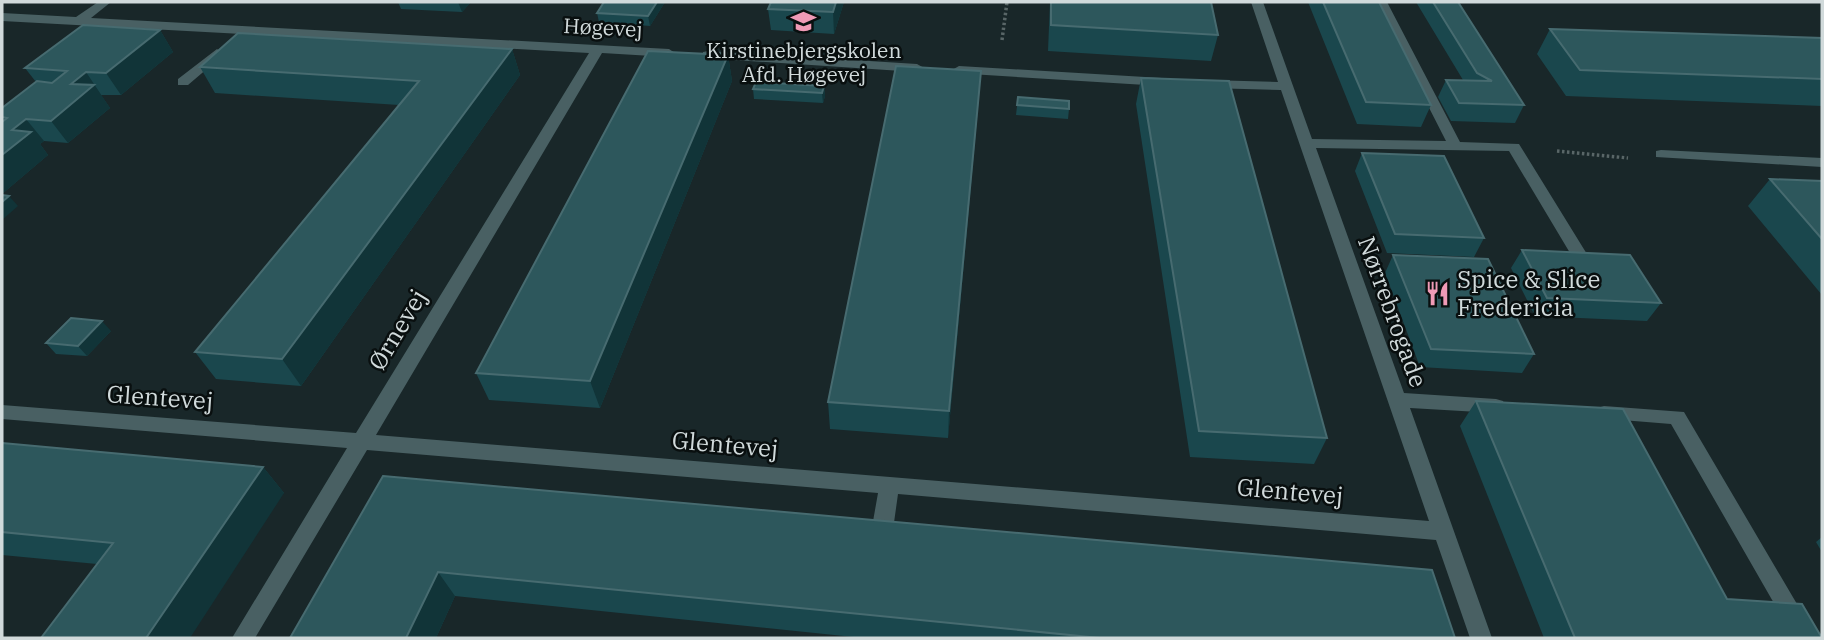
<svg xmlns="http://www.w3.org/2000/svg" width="1824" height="640" viewBox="0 0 1824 640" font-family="'IBM Plex Serif',serif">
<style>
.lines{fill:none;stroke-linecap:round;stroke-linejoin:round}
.path{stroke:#596667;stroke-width:3.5;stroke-dasharray:2.5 2.5;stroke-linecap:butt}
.minor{fill:#496063;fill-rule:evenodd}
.wall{fill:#1a474d}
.shaded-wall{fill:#113438}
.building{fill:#2d575c;stroke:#476b70;stroke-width:2}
.labels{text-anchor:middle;stroke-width:5;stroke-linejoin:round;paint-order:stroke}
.far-street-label{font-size:21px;fill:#d1dadb;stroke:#090f0f}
.far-poi-label{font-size:21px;fill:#d1dadb;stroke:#090f0f}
.poi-label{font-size:24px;fill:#d1dadb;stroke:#090f0f;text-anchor:start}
.street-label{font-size:24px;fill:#d1dadb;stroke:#090f0f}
</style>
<rect width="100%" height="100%" fill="#192729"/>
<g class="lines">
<path class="path" d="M1002 40 1007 2
M1557 151 1628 158"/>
<path class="minor" d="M98 2H111L91 18 669 49 675 53 669 57 602 53 376 435 1429 521 1281 90 1207 88 1200 84 1207 80 1278 82 1251 2H1263L1312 139 1446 141 1375 2H1387L1460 142 1519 144 1590 259 1582 265 1576 263 1509 151 1316 148 1404 393 1496 399 1503 401 1505 406 1503 411 1496 413 1410 408 1492 638H1470L1436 540 898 494 891 544 888 551 880 553 872 551 869 544 878 493 367 450 255 638H232L347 448 2 419V405L356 433 589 53 2 21V13L76 17Z
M217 49 223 53 222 56 188 85H178V79Z
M708 51 917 64 924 68 917 72 703 58V52Z
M959 66 1162 78 1169 82 1162 86 954 73 952 70Z
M1661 150 1822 158V167L1656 157V151Z
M1604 406 1684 412 1817 638H1794L1671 424 1597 418 1594 413 1597 408Z"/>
</g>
<path class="wall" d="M398 2H471L462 12 401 9Z
M604 2H665L650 26 599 22 597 13Z
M844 2 834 34 771 30 768 9Z
M1050 2H1211L1218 35 1211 61 1048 51Z
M1308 2H1379L1431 105 1421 127 1357 124Z
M1416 2H1458L1524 105 1515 123 1451 121 1438 97 1446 80H1463Z
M1550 29 1822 38V106L1566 96 1537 54Z
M160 30 173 52 121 95H101L110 108 68 143 44 141 40 144 48 155 2 194V108L36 82 25 68Z
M512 49 520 75 301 386 216 379 195 352 399 105 215 93 200 67Z
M728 55 732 81 600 408 489 400 476 373Z
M1141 78 1327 438 1314 464 1190 457 1136 104Z
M824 86 825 96 823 103 754 99 753 89Z
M979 97 948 438 830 429 828 402Z
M1018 97 1069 109 1068 119 1016 115Z
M1362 153 1484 238 1474 257 1387 253 1355 171Z
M1770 179 1822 181V295L1748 206Z
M1522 250 1661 303 1647 321 1535 316 1511 268Z
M1393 255 1534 354 1522 373 1420 367 1385 273Z
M111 331 87 356 56 354 46 343Z
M1476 401 1727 599 1822 638H1544L1460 426Z
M2 443 263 467 284 493 97 564 2 555Z
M383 476 1455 638H863L455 596 436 638Z
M1822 537V552L1816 542Z"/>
<path class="shaded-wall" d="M458 2H471L462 12Z
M657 2H665L650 26 648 16Z
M836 2H844L834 34 833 12Z
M160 30 173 52 121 95 106 73Z
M512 49 520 75 301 386 282 359Z
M728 55 732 81 600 408 590 381Z
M981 71 979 97 948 438 949 411Z
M86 72 110 108 68 143 51 121 71 84Z
M824 86 825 96 823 103 822 93Z
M26 119 44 141 40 144 48 155 2 194V155L12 130Z
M9 196 18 206 2 220V202Z
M102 321 111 331 87 356 78 346Z
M263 467 284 493 190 638H146Z
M438 572 455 596 436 638H406Z"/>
<path class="building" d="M604 2H657L648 16 597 13Z
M771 2H836L833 12 768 9Z
M1051 2H1211L1218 35 1051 25Z
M1323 2H1379L1431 105 1366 102Z
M1433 2H1458L1524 105 1459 103 1446 80 1492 81 1477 73Z
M83 25 160 30 106 73 86 72 71 84 94 85 51 121 26 119 12 130 31 132 2 155V122L7 118 2 117V108L37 81 52 83 67 71 25 68Z
M1550 29 1822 38V79L1580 70Z
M238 33 512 49 282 359 195 352 419 81 200 67Z
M648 51 728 55 590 381 476 373Z
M896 66 981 71 949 411 828 402Z
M1141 78 1229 81 1327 438 1199 431Z
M756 82 824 86 822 93 753 89Z
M1018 97 1069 101V109L1017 105Z
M1362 153 1444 156 1484 238 1395 234Z
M1770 179 1822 181V239Z
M2 195 9 196 2 202Z
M1522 250 1630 255 1661 303 1547 298Z
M1393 255 1488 259 1534 354 1431 349Z
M71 318 102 321 78 346 46 343Z
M1476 401 1623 409 1727 599 1802 604 1822 638H1575Z
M2 443 263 467 146 638H41L113 543 2 532Z
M383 476 1432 570 1455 638H1100L438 572 406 638H290Z"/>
<defs>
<symbol id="school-bare" viewBox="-9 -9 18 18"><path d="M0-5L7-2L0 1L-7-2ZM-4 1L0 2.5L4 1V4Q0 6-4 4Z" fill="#f09ab6" stroke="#090f0f" stroke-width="2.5" paint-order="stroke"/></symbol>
<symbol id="restaurant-bare" viewBox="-9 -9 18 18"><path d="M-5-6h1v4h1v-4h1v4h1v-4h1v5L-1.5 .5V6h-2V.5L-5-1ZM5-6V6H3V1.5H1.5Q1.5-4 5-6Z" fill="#f09ab6" stroke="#090f0f" stroke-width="2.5" paint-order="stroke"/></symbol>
</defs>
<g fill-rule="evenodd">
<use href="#school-bare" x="786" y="4" width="35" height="35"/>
<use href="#restaurant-bare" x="1420" y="276" width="35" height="35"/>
</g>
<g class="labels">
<g class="far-street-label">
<text transform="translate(603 28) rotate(3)" y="7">Høgevej</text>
</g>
<g class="far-poi-label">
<text x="804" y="58">Kirstinebjergskolen<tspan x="804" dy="24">Afd. Høgevej</tspan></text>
</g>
<g class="poi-label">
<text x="1457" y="288">Spice &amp; Slice<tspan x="1457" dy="28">Fredericia</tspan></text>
</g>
<g class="street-label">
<text transform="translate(1392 312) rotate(70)" y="8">Nørrebrogade</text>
<text transform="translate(398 330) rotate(-59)" y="8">Ørnevej</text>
<text transform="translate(160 398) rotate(4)" y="8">Glentevej</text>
<text transform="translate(725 445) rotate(5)" y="8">Glentevej</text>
<text transform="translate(1290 492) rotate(5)" y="8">Glentevej</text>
</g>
</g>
<rect width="1824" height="640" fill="none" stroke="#d1dadb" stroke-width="7"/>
</svg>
